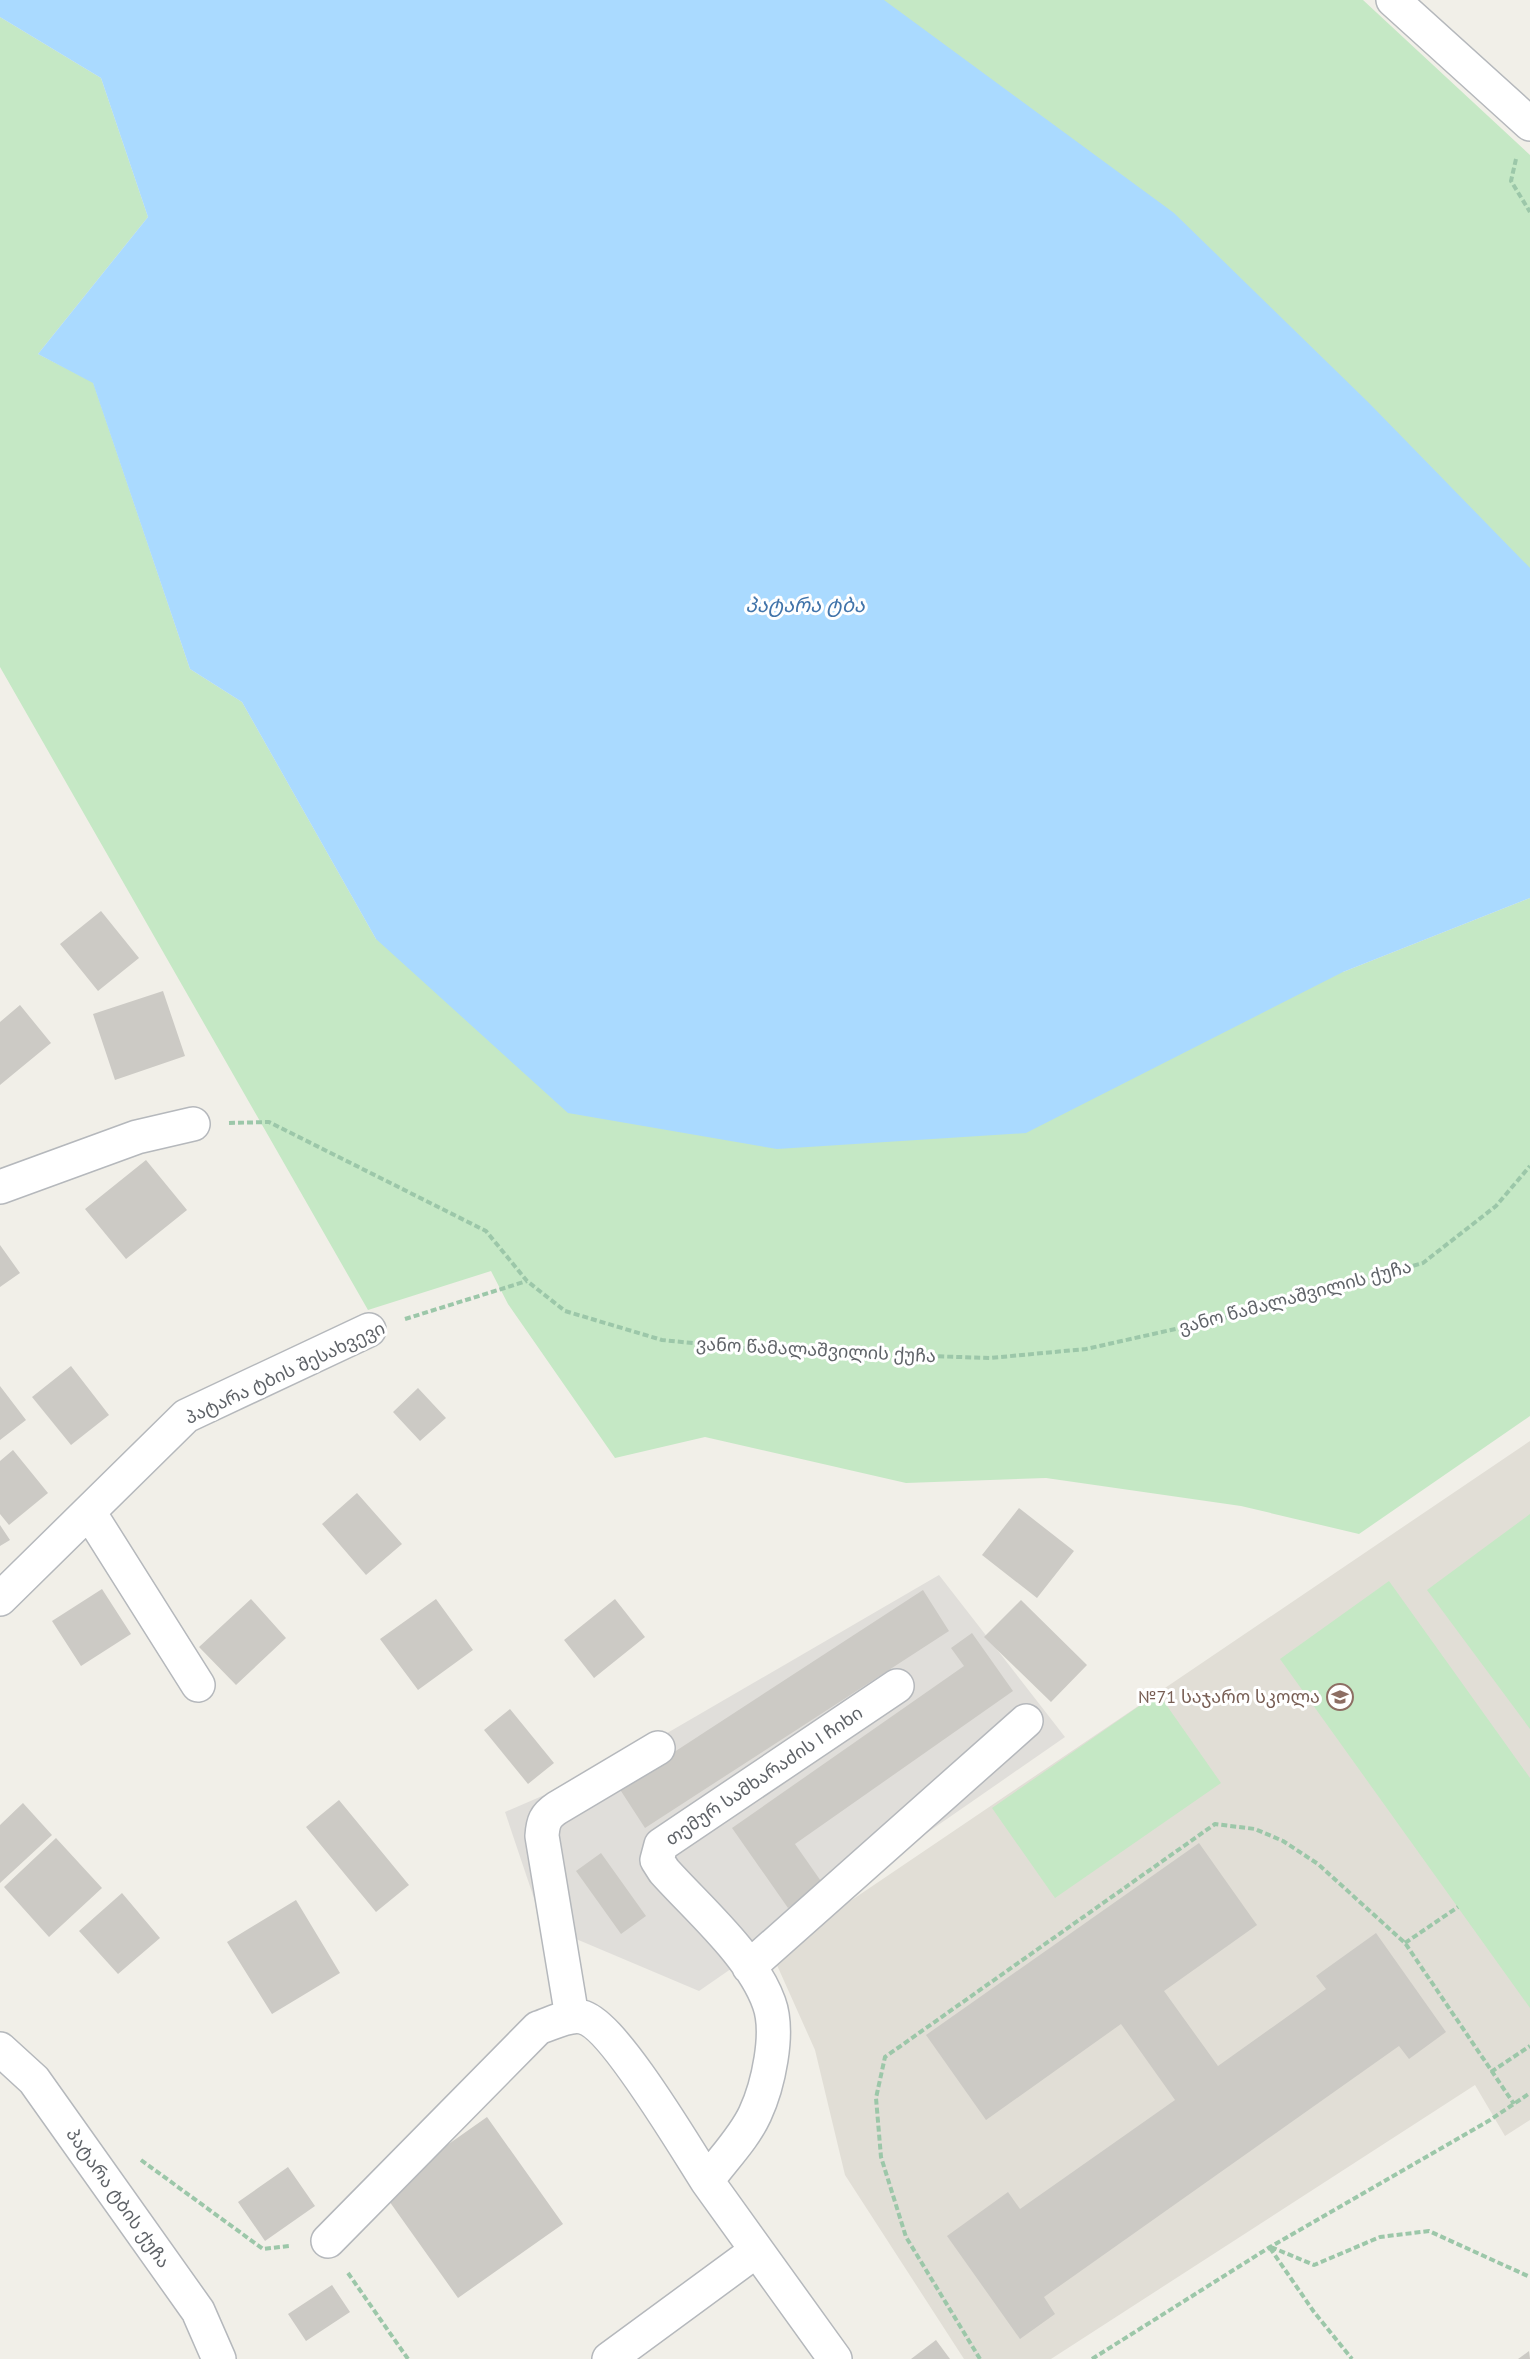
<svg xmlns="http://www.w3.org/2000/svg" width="1530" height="2359" viewBox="0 0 1530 2359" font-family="'PT Sans','Noto Sans Georgian',sans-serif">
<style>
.industrial{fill:#e0deda}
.education{fill:#e1ded6}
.green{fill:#c5e8c5}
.water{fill:#aadaff}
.building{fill:#cccac5}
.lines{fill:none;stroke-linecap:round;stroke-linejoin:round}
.minor-casing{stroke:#b5b8bc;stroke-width:36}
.path{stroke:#9cc7a9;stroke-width:4;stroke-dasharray:6 3;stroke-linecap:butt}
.minor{stroke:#fff;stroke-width:33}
.labels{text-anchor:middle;stroke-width:6;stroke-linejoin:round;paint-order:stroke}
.street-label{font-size:18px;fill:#5f6368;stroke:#fff}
.education-label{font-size:18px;fill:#785e54;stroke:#fff;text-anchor:end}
.water-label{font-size:20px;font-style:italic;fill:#4174aa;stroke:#fff}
</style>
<rect width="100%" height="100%" fill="#f1efe8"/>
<path class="industrial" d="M939 1575 1065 1737 699 1991 543 1925 505 1812 607 1768Z"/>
<path class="education" d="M1530 1441V2120L1505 2136 1475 2085 1051 2359H964L845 2175 815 2050 772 1954Z"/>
<path class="green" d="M879 0H1363L1530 155V569Z
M0 17 101 78 148 217 38 354 93 382 190 669 242 702 376 939 1343 972 1530 898V1416L1359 1534 1241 1506 1046 1478 906 1483 705 1437 615 1458 508 1304 491 1271 368 1310 0 667Z
M1530 1514V1729L1427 1590Z
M1389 1581 1530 1778V2008L1280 1659Z
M1158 1693 1221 1783 1055 1898 992 1808Z"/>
<path class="water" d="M0 0H884L1174 213 1369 403 1530 568V898L1343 972 1026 1133 777 1149 568 1113 376 939 242 702 190 669 93 383 38 354 148 217 101 78 0 17Z"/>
<path class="building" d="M101 911 139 958 98 991 60 944Z
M163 991 185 1056 115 1080 93 1014Z
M20 1005 51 1043 0 1085V1022Z
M146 1160 187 1210 126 1259 85 1209Z
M0 1245 20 1273 0 1287Z
M71 1366 109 1415 71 1445 32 1397Z
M0 1386 26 1420 0 1440Z
M418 1388 446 1418 420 1441 393 1412Z
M13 1450 48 1493 9 1525 0 1514V1461Z
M357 1493 402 1544 366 1575 322 1524Z
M1019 1508 1074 1551 1037 1598 982 1555Z
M0 1525 10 1540 0 1546Z
M102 1589 131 1634 81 1666 52 1621Z
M923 1590 949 1631 645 1828 619 1788Z
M251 1599 286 1638 236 1685 199 1647Z
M436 1599 473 1650 418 1690 380 1639Z
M615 1599 645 1637 594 1678 564 1640Z
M1021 1600 1087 1665 1051 1702 984 1637Z
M972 1633 1013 1691 795 1844 823 1884 788 1908 732 1828 964 1666 951 1648Z
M510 1709 554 1763 528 1784 484 1730Z
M339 1800 409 1885 376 1912 306 1827Z
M23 1803 52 1835 0 1883V1825Z
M56 1838 102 1888 49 1937 4 1887Z
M1199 1843 1257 1925 1164 1991 1218 2066 1326 1989 1316 1976 1376 1933 1446 2032 1409 2059 1399 2046 1044 2297 1055 2314 1020 2339 947 2236 1008 2192 1020 2209 1175 2100 1121 2024 986 2120 926 2035Z
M601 1853 646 1916 621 1934 576 1871Z
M122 1893 160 1938 118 1974 79 1931Z
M296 1900 340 1973 272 2014 227 1942Z
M487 2117 563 2224 458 2298 382 2191Z
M288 2167 315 2206 265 2241 238 2202Z
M332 2285 350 2312 306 2341 288 2314Z
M936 2340 950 2359H911Z
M1529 2351 1530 2359H1518Z"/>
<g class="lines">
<defs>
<path id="minor" d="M1393 0 1530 124
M0 1187 137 1137 193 1124
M89 1512 198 1685
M0 1599 186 1416 369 1330
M749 1967 1026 1721
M572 2017 542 1836C543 1822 545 1816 557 1808L658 1748
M0 2049 34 2080 198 2311 219 2359
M328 2241 538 2028C551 2024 568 2014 582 2017 613 2024 687 2150 707 2181
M609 2359 756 2251
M835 2359 707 2181C722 2160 744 2138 755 2114 768 2086 780 2033 769 2003 752 1955 698 1909 664 1871L657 1860 661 1845 897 1686"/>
</defs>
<use href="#minor" class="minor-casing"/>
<path class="path" d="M1516 159 1511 181 1530 212
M229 1123 269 1122 486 1231 527 1281 565 1311 662 1340 772 1351 990 1358 1086 1349 1251 1312 1423 1263 1496 1206 1530 1166
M405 1319 527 1281
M1405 1943 1458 1907
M1491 2072 1530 2046
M141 2160 263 2249 289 2246
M1271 2247 1314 2265 1380 2237 1429 2231 1530 2277
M1270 2248 1314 2312 1352 2359
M348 2273 408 2359
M980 2359 906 2237 881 2157 876 2098 885 2057 1215 1824 1255 1829 1283 1841 1318 1864 1405 1943 1514 2104
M1092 2359 1270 2247 1490 2120 1530 2093"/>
<use href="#minor" class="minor"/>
</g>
<defs>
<symbol id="school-ring" viewBox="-11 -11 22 22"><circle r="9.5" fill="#fff" stroke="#8d6e63" stroke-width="1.5"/><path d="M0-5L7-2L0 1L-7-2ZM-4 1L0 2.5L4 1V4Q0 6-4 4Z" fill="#8d6e63"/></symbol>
</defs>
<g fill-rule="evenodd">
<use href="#school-ring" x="1325" y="1682" width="30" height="30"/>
</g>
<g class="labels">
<g class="street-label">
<text transform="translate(1295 1297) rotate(-15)" y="6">ვანო წამალაშვილის ქუჩა</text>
<text transform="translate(816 1350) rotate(3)" y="6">ვანო წამალაშვილის ქუჩა</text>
<text transform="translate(285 1373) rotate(-25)" y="6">პატარა ტბის შესახვევი</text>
<text transform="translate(764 1776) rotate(-34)" y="6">თემურ სამხარაძის I ჩიხი</text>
<text transform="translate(118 2198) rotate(55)" y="6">პატარა ტბის ქუჩა</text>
</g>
<g class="education-label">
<text x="1320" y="1703">№71 საჯარო სკოლა</text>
</g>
<g class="water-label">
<text x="805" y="612">პატარა ტბა</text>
</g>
</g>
</svg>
